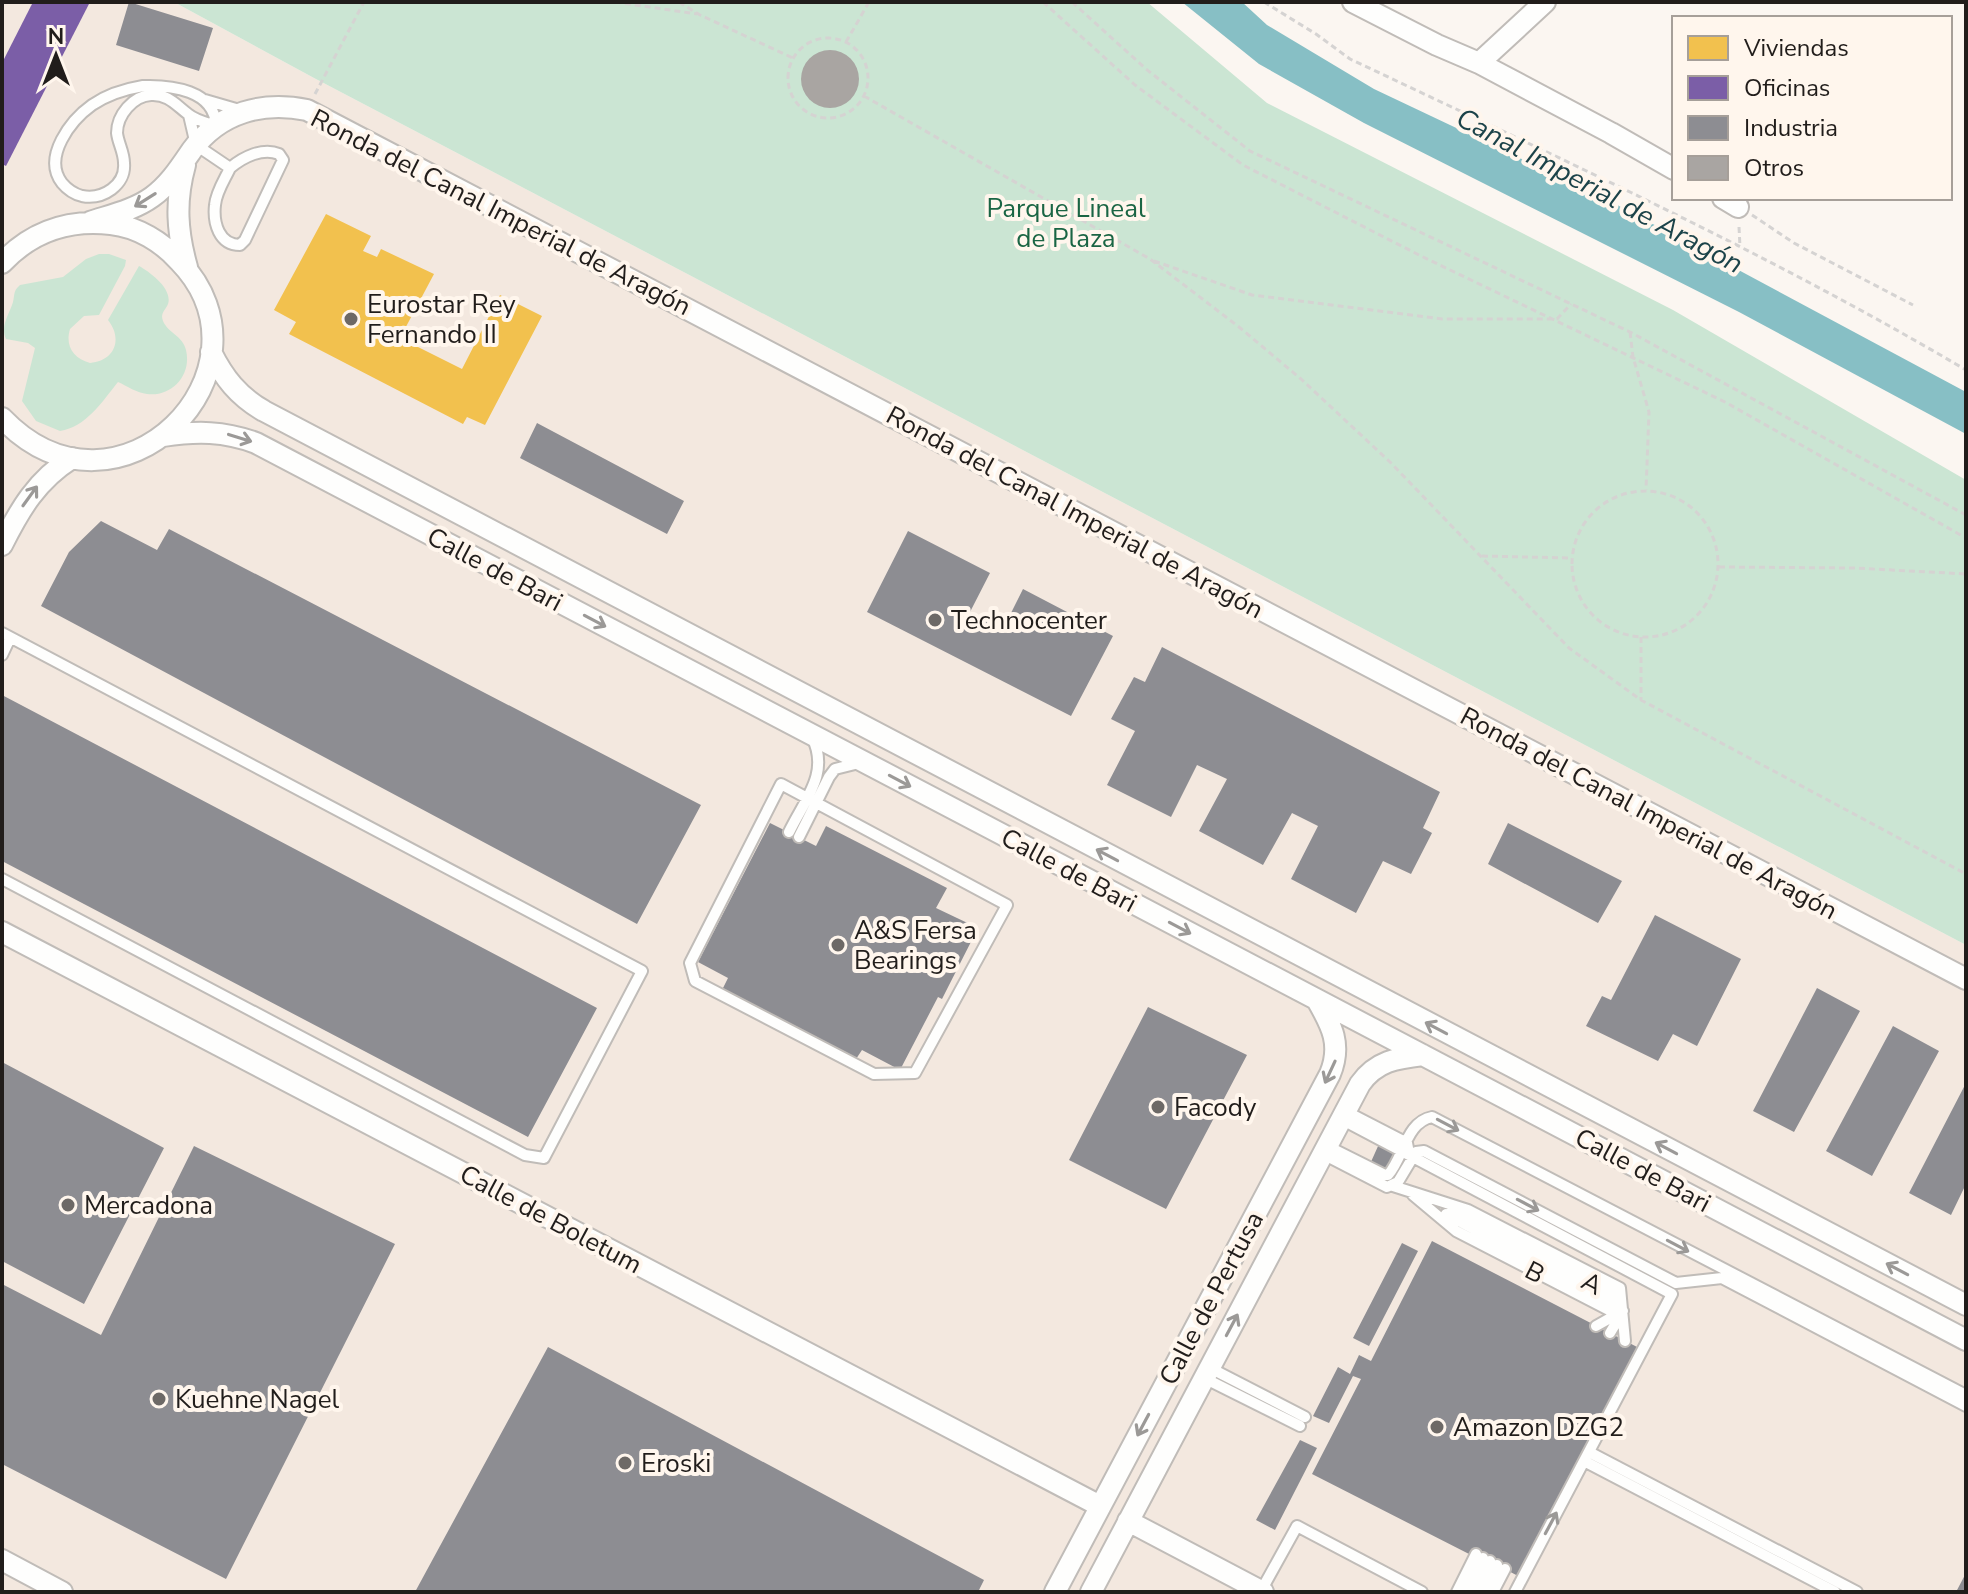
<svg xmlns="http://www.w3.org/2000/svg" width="1968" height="1594" viewBox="0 0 1968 1594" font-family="'Nunito Sans',sans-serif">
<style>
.built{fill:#f3e8df}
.green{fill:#cbe5d3}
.water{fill:#87bfc5}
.homes{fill:#f2c14e}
.offices{fill:#7b5ea7}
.industry{fill:#8d8d92}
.building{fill:#a9a5a2}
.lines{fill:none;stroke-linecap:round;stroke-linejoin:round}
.service-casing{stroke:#c0bcb8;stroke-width:14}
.minor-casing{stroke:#c0bcb8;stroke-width:24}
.path{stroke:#d5d3d2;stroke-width:3;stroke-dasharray:6 4;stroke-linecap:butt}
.service{stroke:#fefefd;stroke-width:10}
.minor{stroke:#fefefd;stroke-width:20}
.oneway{stroke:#9b9997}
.poi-dot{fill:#6d6966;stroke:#fff6ed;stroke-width:3}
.labels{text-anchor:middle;stroke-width:8;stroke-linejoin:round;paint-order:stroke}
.park-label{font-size:26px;fill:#1a6544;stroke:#fff6ed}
.street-label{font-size:26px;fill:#211d1b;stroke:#fff6ed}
.poi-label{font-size:26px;fill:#211d1b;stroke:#fff6ed;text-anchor:start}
.water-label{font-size:28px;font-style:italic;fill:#1c4349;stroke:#fff6ed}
</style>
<rect width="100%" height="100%" fill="#fbf6f1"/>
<path class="built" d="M2 2H174L314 78 1966 945V1592H2Z"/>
<path class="green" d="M174 2H1147L1267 103 1673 310 1966 480V945L314 78Z
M99 254H109L126 260 125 266 99 315 84 316 70 329C65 346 73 358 90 363 115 361 123 339 108 320L139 266C150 272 173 289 168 304 165 311 160 313 163 321 168 333 183 336 186 350 192 375 172 397 147 394 137 393 127 386 118 382 102 402 86 427 60 431L36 421 22 401 35 348 28 343 6 339C0 326 9 315 13 302 15 294 13 291 20 285L63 277 86 259Z"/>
<path class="water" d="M1182 2H1242L1267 25 1374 89 1608 200 1966 392V434L1739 312 1364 123 1259 64Z"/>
<path class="homes" d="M326 214 371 236 363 251 377 257 381 249 434 274 400 338 462 369 500 295 542 316 485 425 467 417 463 424 289 334 296 322 274 310Z"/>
<path class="offices" d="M33 2H90L6 166 2 164V63Z"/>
<path class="industry" d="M129 2 213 28 199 71 116 45Z
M537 423 684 501 667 534 520 458Z
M101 521 157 550 169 529 701 805 637 924 41 606 69 552Z
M908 531 990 573 970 612 1003 629 1023 589 1113 636 1071 716 867 612Z
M1162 647 1440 792 1423 828 1432 833 1411 874 1383 861 1356 913 1291 879 1318 826 1292 813 1263 865 1199 831 1227 779 1197 765 1171 817 1107 785 1135 731 1111 719 1134 677 1145 682Z
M2 695 597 1008 528 1137 2 861Z
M770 823 816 846 826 826 947 888 936 908 978 928 942 999 938 997 900 1070 862 1050 856 1059 722 990 728 978 698 962Z
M1508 823 1622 881 1598 923 1488 864Z
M1655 915 1741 959 1697 1046 1673 1034 1658 1061 1586 1026 1602 996 1611 1000Z
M1817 988 1860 1011 1794 1132 1753 1111Z
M1148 1007 1247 1055 1166 1209 1069 1160Z
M1893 1026 1939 1051 1872 1176 1826 1151Z
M2 1062 164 1148 84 1304 2 1261Z
M1966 1083V1184L1951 1215 1909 1193Z
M1379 1144 1396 1152 1386 1172 1370 1164Z
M194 1146 395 1244 226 1579 2 1464V1284L101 1335Z
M1432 1241 1639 1348 1520 1577 1476 1554 1471 1555 1312 1474 1361 1379 1353 1376 1329 1423 1313 1416 1338 1367 1350 1374 1359 1355 1371 1361Z
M1402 1243 1418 1251 1369 1346 1353 1338Z
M548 1347 984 1580 978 1592H415Z
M1300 1440 1317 1448 1275 1530 1256 1520Z
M1966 1573V1592H1956Z"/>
<path class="building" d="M801 79a29 29 0 1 1 58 0a29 29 0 1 1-58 0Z"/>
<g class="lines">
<defs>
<path id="service" d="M143 86C171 85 215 90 216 126 207 123 195 120 188 114 176 105 168 94 151 95 133 96 117 115 117 133 118 143 124 152 124 163 126 185 103 200 82 196 74 194 67 189 62 183 42 157 71 120 92 105 108 94 125 89 143 86Z
M205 100 243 111
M189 115 196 145 230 168C225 179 216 192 215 205 213 223 219 245 240 245L245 240 283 160 279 154C263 147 243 157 230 168
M2 633 642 971 544 1158 525 1155 2 879
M2 655 10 638
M781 784 1007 905 915 1073 874 1074 695 981 690 963Z
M789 832C805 799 830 773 812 737
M799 837 829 777 835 769 859 763
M1345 1111 1407 1143 1408 1148
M1341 1119 1672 1294 1515 1592
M1327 1146 1385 1175H1388C1404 1157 1406 1122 1432 1117L1966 1395
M1323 1154 1387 1187 1398 1182 1416 1152 1424 1151 1676 1283 1722 1278 1966 1406
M1393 1186 1468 1210 1620 1288 1625 1341
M1413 1195 1456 1231 1609 1310 1623 1311
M1452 1211 1616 1295 1619 1302
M1446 1214 1613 1303 1621 1310
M1596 1326 1621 1312
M1610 1333 1622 1313
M1210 1368 1305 1417
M1204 1378 1300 1426
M1589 1452 1857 1592
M1584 1461 1835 1592
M1261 1591 1297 1526 1422 1592
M1457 1592 1476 1554
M1466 1592 1483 1558
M1475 1592 1490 1561
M1484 1592 1497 1565
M1493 1592 1505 1569"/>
<path id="minor" d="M1353 2 1437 45 1479 63 1545 2
M1479 63 1611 133 1674 169
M185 165C175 201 177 232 187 267
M1723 198 1738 207
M90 222C111 215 134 210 152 197 169 185 181 166 192 150 220 112 263 101 307 110L1966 979
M2 263C32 231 68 219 111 224 138 227 162 242 179 261 284 369 119 540 2 418
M211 352C224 378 238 396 264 411L1966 1305
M163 436C197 431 224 431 256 443L1966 1340
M2 545C20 509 37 480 72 458
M2 932 1100 1506
M1128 1521 1263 1592
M2 1560 62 1592
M1055 1592 1330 1074C1342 1045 1332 1026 1317 1000
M1091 1592 1360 1084C1376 1061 1397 1058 1423 1055"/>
</defs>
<use href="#service" class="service-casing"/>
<use href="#minor" class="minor-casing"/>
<path class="path" d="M615 2 697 14
M679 2 700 15 793 58
M1043 2 1135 85 1243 165 1421 256 1725 402 1966 538
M1072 2 1146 69 1250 151 1630 332 1966 515
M1264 2 1316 34 1350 59C1557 157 1768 253 1966 370
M788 78a40 40 0 1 1 80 0a40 40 0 1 1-80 0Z
M846 42 869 2
M315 94 364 2
M864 96 1150 259 1239 327 1301 379 1390 462 1569 648 1641 700 1966 874
M1752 215 1794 243 1913 305
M1739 227 1740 247
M1154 261 1252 295 1442 319H1557L1571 304
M1630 332 1633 357 1649 412 1646 490
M1572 564a73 73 0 1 1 146 0a73 73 0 1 1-146 0Z
M1482 556 1570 558
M1719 567 1854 568 1966 574
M1641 637V700"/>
<use href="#service" class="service"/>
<use href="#minor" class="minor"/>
</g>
<defs><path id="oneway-shaft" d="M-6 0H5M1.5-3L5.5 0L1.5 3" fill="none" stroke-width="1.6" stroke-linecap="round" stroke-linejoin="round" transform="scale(2)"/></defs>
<g class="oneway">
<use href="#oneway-shaft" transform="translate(145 200) rotate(148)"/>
<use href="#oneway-shaft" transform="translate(240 438) rotate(17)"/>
<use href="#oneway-shaft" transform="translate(30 496) rotate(-54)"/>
<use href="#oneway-shaft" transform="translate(595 621) rotate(28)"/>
<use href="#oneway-shaft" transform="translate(900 781) rotate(28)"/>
<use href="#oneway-shaft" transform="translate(1107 855) rotate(-152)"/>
<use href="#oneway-shaft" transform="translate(1180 928) rotate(28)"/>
<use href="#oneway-shaft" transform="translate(1436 1028) rotate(-152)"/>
<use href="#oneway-shaft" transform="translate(1330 1072) rotate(115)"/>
<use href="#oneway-shaft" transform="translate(1448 1125) rotate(28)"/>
<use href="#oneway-shaft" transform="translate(1666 1148) rotate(-152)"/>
<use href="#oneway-shaft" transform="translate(1528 1205) rotate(28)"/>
<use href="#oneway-shaft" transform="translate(1678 1246) rotate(28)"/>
<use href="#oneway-shaft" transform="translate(1897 1269) rotate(-152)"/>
<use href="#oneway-shaft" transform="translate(1232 1325) rotate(-62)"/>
<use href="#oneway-shaft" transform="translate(1143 1425) rotate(118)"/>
<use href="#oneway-shaft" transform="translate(1551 1523) rotate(-62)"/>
</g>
<g class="poi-dot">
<circle cx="351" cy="319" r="8"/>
<circle cx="935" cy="620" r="8"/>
<circle cx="838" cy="945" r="8"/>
<circle cx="1158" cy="1107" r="8"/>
<circle cx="68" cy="1205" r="8"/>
<circle cx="159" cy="1399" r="8"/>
<circle cx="1437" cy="1427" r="8"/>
<circle cx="625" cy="1463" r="8"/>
</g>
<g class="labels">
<g class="park-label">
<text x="1066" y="217">Parque Lineal<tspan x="1066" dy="30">de Plaza</tspan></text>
</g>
<g class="street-label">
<text transform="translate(501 212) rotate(27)" y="9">Ronda del Canal Imperial de Aragón</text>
<text transform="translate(1075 512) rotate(28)" y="9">Ronda del Canal Imperial de Aragón</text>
<text transform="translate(495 569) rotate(28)" y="9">Calle de Bari</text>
<text transform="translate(1649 813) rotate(28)" y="9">Ronda del Canal Imperial de Aragón</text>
<text transform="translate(1069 870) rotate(28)" y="9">Calle de Bari</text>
<text transform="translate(1643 1170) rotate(28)" y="9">Calle de Bari</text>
<text transform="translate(551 1219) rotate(28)" y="9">Calle de Boletum</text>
<text transform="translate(1535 1272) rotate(27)" y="9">B</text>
<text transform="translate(1592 1283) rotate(27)" y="9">A</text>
<text transform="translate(1211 1298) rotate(-62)" y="9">Calle de Pertusa</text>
</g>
<g class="poi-label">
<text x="367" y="313">Eurostar Rey<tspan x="367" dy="30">Fernando II</tspan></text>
<text x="951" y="629">Technocenter</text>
<text x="854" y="939">A&amp;S Fersa<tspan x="854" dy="30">Bearings</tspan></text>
<text x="1174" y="1116">Facody</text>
<text x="84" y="1214">Mercadona</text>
<text x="175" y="1408">Kuehne Nagel</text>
<text x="1453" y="1436">Amazon DZG2</text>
<text x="641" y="1472">Eroski</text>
</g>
<g class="water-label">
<text transform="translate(1600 190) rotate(28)" y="10">Canal Imperial de Aragón</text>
</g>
</g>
<rect width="1968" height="1594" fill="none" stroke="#211d1b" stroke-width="8"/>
<rect x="1672" y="16" width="280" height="184" fill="#fff6ed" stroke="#a69f99" stroke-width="2"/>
<rect x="1688" y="36" width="40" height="24" fill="#f2c14e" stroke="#a69f99" stroke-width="2"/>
<text x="1744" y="56" font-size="24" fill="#211d1b">Viviendas</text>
<rect x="1688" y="76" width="40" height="24" fill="#7b5ea7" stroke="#a69f99" stroke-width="2"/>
<text x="1744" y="96" font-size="24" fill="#211d1b">Oficinas</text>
<rect x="1688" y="116" width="40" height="24" fill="#8d8d92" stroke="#a69f99" stroke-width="2"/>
<text x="1744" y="136" font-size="24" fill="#211d1b">Industria</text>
<rect x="1688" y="156" width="40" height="24" fill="#a9a5a2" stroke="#a69f99" stroke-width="2"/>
<text x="1744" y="176" font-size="24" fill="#211d1b">Otros</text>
<g transform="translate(56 56)" stroke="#fff6ed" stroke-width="6" paint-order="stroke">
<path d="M0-6L14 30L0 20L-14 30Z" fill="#211d1b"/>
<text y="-12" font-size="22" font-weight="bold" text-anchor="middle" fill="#211d1b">N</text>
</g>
</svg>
